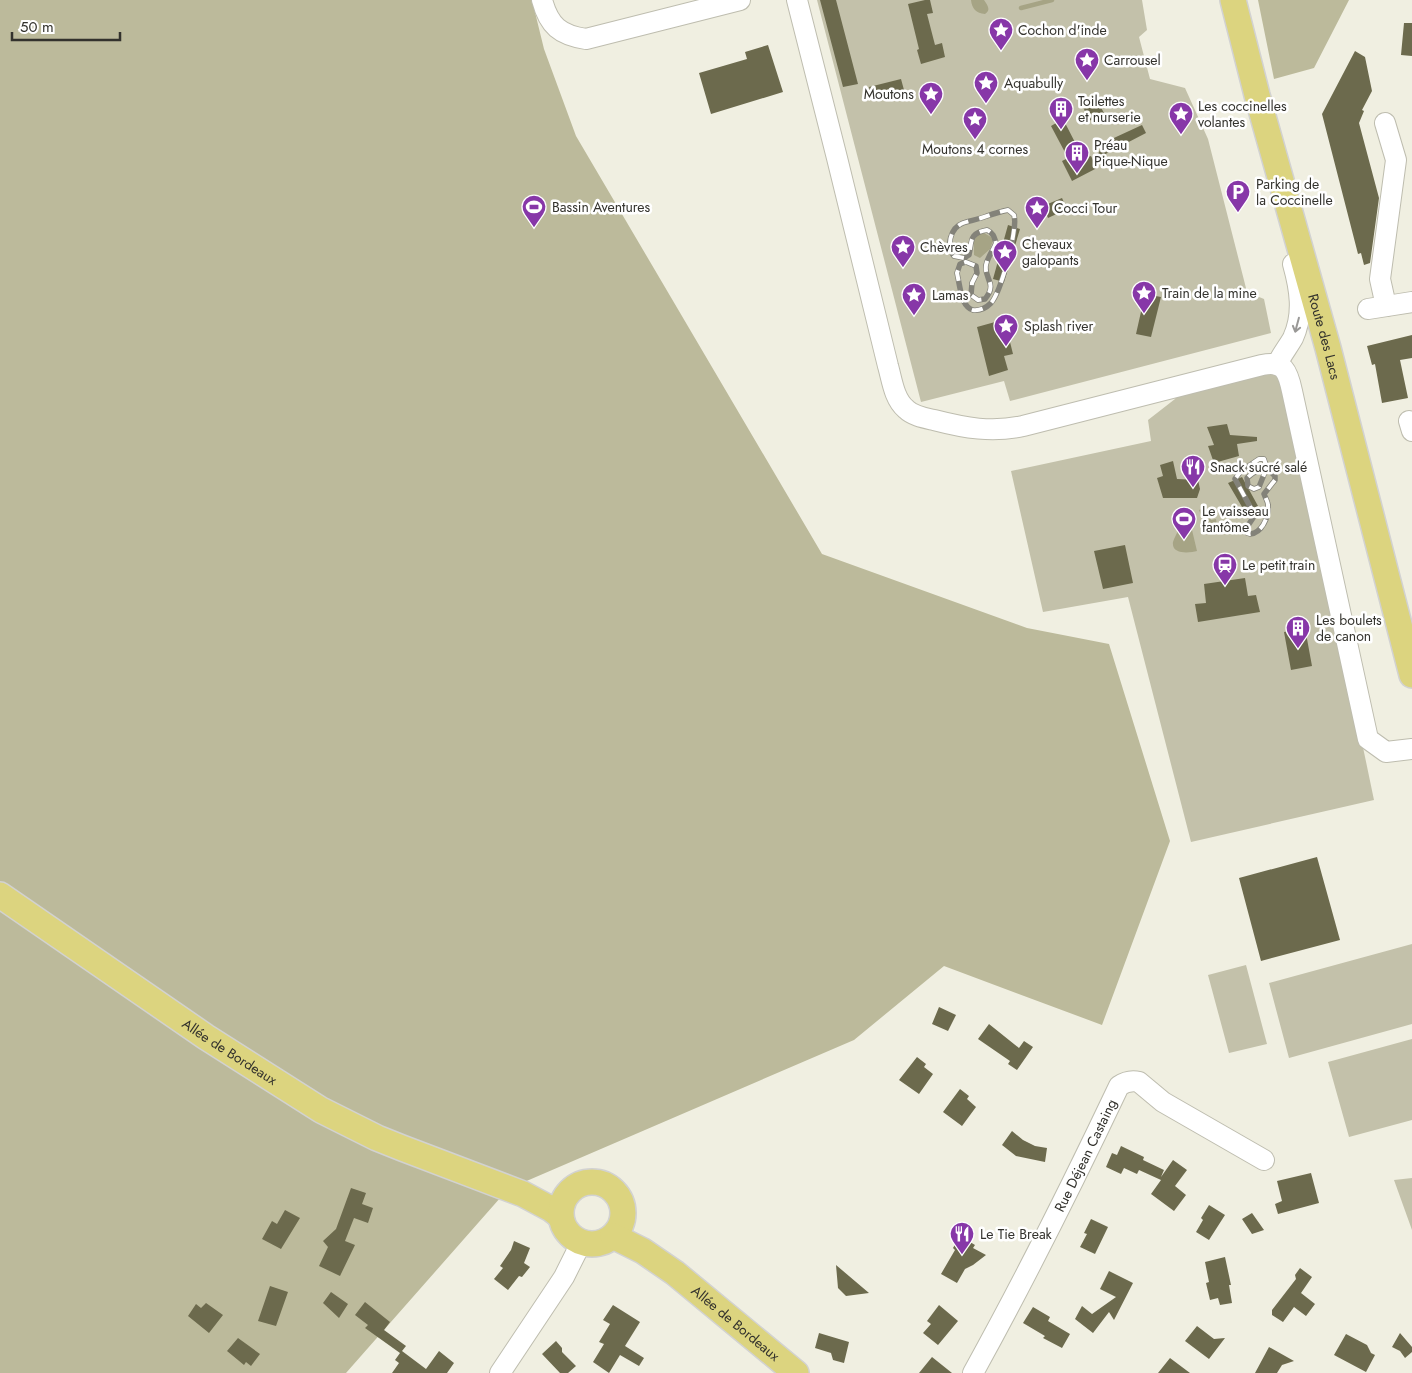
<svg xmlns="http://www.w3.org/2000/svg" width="1412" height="1373" viewBox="0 0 1412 1373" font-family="Jost,sans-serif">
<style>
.green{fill:#c3c1aa}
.forest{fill:#bcba9b}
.water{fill:#a6a485}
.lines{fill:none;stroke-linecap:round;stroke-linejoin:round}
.stream{stroke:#a6a485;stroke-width:4.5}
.building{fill:#6c6a4d}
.minor-casing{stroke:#bebdaf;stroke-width:22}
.major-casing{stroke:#d2d2d1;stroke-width:28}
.minor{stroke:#fff;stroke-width:20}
.major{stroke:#dcd47f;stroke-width:25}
.rail-casing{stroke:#838279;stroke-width:5.5}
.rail{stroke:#fff;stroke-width:4;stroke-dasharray:11;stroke-linecap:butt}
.oneway{stroke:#999896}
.labels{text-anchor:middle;stroke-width:5;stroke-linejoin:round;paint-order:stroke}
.poi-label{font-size:14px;fill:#33322d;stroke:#fff;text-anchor:start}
.street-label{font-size:14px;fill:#33322d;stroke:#fff}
</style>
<rect width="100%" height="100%" fill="#f0efe1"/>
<path class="green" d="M817 0H1142L1147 30 1139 37 1150 79 1185 88 1208 139 1247 292 1264 299 1271 333 1010 401 1004 381 921 402Z
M1267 371 1278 374 1307 479 1374 800 1191 842 1128 597 1043 612 1011 471 1151 441 1148 420 1175 399 1179 390Z
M1412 944V1024L1289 1058 1269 983Z
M1246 965 1267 1044 1229 1053 1208 975Z
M1412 1039V1120L1349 1137 1328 1062Z
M1412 1178V1230L1394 1180Z"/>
<path class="forest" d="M0 0H532L544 49 576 136 822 554 1027 628 1109 644 1170 841 1102 1025 944 966 854 1040 508 1189 346 1373H0Z
M1258 0H1349L1314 68 1274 79Z"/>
<path class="water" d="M971 0H984C988 6 991 10 985 14 976 13 972 9 971 0Z
M984 233 991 237 993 241 990 249 980 258 974 255V241L978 234Z
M1206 507 1211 520 1216 519 1217 526 1207 530 1199 510Z
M1178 530H1192L1197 551C1190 553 1171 555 1173 542 1174 538 1177 534 1178 530Z"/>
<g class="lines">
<path class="stream" d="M1021 8 1052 0"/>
</g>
<path class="building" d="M820 0H836L858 84 843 87Z
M925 0H930L933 13 927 14 935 45 942 43 945 57 921 64 917 50 919 49 908 4Z
M1404 23H1412V56L1401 55Z
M768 45 783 92 711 114 699 73 747 59 745 52Z
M1355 51 1365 57 1372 91 1362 110 1364 111 1359 123 1379 198 1370 263 1364 265 1361 253 1358 254 1322 114Z
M901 79 904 90 872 99 869 87Z
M1098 102 1104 113 1089 121 1084 109Z
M1063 119 1080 152 1081 151 1085 158 1091 156 1097 168 1072 181 1062 161 1068 158 1051 126Z
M1142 125 1146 133 1096 159 1103 143Z
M1062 198 1067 209 1048 218 1043 206Z
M1008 225 1020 229 1004 282 993 279Z
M1145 294 1161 297 1151 337 1136 334Z
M995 322 999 336 1008 334 1013 354 1004 356 1008 370 989 376 977 327Z
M1412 335V358L1400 360 1408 398 1382 403 1375 364 1372 365 1367 346Z
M1227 424 1230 435 1257 437V441L1237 444 1239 456 1214 463 1208 446 1214 445 1207 427Z
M1173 461 1177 479 1198 480 1200 489 1197 498H1163L1157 478 1163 476 1160 465Z
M1242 477 1258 506 1245 512 1228 483Z
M1125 545 1133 583 1103 589 1094 551Z
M1245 578 1248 596 1256 595 1260 612 1198 622 1195 604 1206 603 1204 584Z
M1305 628 1312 666 1291 670 1284 632Z
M1317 857 1340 940 1261 961 1239 878Z
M939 1007 956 1015 948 1031 932 1024Z
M989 1024 1019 1048 1024 1041 1033 1047 1017 1070 1008 1064 1010 1061 978 1039Z
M917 1057 926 1064 924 1067 933 1074 919 1094 899 1080Z
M960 1089 969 1096 967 1099 976 1107 962 1126 943 1112Z
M1012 1131 1023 1140 1035 1146 1047 1148 1045 1162 1016 1156 1002 1145Z
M1121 1146 1144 1157 1143 1160 1164 1170 1161 1177 1173 1160 1187 1170 1175 1186 1186 1195 1174 1211 1151 1194 1161 1180 1139 1170 1137 1174 1124 1168 1121 1174 1106 1167 1112 1153 1117 1155Z
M1311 1173 1319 1203 1278 1214 1275 1204 1282 1201 1277 1181Z
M351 1188 366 1193 362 1204 373 1208 368 1223 354 1218 345 1241 355 1245 340 1276 319 1266 328 1247 323 1241 336 1229Z
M1209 1205 1225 1215 1209 1240 1196 1232 1203 1220 1201 1218Z
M285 1210 300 1218 281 1249 262 1239 272 1221 277 1224Z
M1252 1213 1264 1230 1252 1234 1242 1219Z
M1091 1219 1108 1227 1095 1254 1080 1247 1087 1234 1084 1233Z
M960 1236 975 1245 973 1248 986 1255 973 1265 965 1269 957 1283 941 1274 955 1250 953 1248Z
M514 1241 530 1248 524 1263 530 1267 522 1277 519 1276 508 1290 494 1279 503 1268 500 1266 511 1250Z
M1225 1257 1231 1285H1229L1232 1303 1220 1305 1218 1298 1210 1300 1206 1283 1209 1282 1205 1262Z
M836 1265 869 1293 846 1296 838 1288Z
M1300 1268 1312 1277 1301 1293 1315 1304 1306 1316 1294 1307 1283 1322 1272 1315V1310L1296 1279 1295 1275Z
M1109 1271 1133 1283 1114 1320 1109 1312 1093 1333 1075 1319 1082 1306 1092 1314 1116 1297 1100 1289Z
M270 1286 288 1292 276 1326 258 1321Z
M331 1292 348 1304 339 1318 323 1303Z
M365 1302 390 1322 384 1330 406 1346 402 1351 426 1369 439 1351 454 1363 447 1373H392L399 1363 395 1360 400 1353 365 1328 368 1325 355 1315Z
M206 1303 223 1315 209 1333 188 1316 196 1304 201 1308Z
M613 1305 640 1322 625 1346 644 1358 639 1366 620 1355 609 1373 593 1362 604 1344 599 1342 610 1324 603 1320Z
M939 1305 958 1321 938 1345 923 1333 931 1324 927 1321Z
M1033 1307 1050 1317 1048 1321 1070 1334 1062 1348 1043 1338 1045 1336 1023 1323Z
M1197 1326 1214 1339 1225 1338 1209 1359 1185 1341Z
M819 1333 849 1342 844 1363 833 1360 831 1353 815 1348Z
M1400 1333 1412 1347V1352L1405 1358 1400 1351 1392 1347Z
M1346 1334 1367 1345 1371 1353 1375 1355 1366 1372 1334 1355Z
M238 1338 260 1354 251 1366 246 1362 244 1365 227 1351Z
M556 1341 562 1348V1352L576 1366 568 1373H560L542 1354Z
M1269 1347 1294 1361 1282 1365 1277 1373H1255Z
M932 1357 952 1373H919Z
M1170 1358 1190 1373H1158Z"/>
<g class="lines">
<defs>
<g id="minor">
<path d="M542 0C549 26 560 35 586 39L740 0"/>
<path d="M797 0 837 158 888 366C892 380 894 399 906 409 913 416 925 418 934 420 965 428 992 433 1023 426L1262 365C1284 360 1288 372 1292 391L1368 739 1386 752 1412 749"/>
<path d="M1385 123 1396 160 1380 279 1386 306"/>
<path d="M1368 309 1412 302"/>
<path d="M1277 365C1281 355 1288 347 1293 338 1304 314 1300 289 1293 264"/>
<path d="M1409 421 1412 431"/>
<path d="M500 1373 564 1277 581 1243"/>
<path id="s1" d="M973 1373C1025 1279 1073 1183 1119 1086 1125 1082 1131 1080 1139 1082L1163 1102 1264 1160"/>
</g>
<g id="major">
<path id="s2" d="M1233 0 1257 95 1328 348 1412 675"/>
<path id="s3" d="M0 895 206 1037 321 1110 377 1138 402 1148 523 1194 551 1209 560 1216"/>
<circle cx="592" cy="1213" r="31"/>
<path id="s4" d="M613 1236 643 1251 675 1273 796 1373"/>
</g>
</defs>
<use href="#minor" class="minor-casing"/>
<use href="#major" class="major-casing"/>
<use href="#minor" class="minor"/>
<use href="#major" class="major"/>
<defs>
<path id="rail" d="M1008 210 1014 215C1018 229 1001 292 991 303 987 307 980 311 973 310 968 309 965 304 963 300 960 291 959 282 957 273L960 264 966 262 976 266 977 273 972 283 971 295 978 300 985 299C998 283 984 280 986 265 988 256 993 251 996 243 994 236 993 233 987 230 969 233 972 241 969 255L964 258 954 256C946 246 950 228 963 223 968 221 975 220 981 218 990 215 998 212 1008 210Z
M1259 459H1264L1266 465C1259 471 1255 470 1247 478L1248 486 1254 489 1259 487 1265 472 1269 470 1275 476V480L1264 494C1265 497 1268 502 1268 505 1269 517 1262 533 1250 534L1247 533V527L1253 518V512L1235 479 1241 471Z"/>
</defs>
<use href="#rail" class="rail-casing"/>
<use href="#rail" class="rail"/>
</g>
<defs><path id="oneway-shaft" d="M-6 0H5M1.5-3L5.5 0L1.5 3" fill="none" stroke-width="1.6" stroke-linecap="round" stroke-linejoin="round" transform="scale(1.25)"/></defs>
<use class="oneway" href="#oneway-shaft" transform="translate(1297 325) rotate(105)"/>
<defs>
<symbol id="sight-pin" viewBox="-11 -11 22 30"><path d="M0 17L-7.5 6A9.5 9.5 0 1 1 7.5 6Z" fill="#8737a8" stroke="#fff"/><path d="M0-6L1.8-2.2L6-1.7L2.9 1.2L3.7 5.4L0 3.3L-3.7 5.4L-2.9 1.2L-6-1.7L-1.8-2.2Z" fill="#fff"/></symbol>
<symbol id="building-pin" viewBox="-11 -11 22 30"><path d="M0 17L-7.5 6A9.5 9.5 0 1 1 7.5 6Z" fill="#8737a8" stroke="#fff"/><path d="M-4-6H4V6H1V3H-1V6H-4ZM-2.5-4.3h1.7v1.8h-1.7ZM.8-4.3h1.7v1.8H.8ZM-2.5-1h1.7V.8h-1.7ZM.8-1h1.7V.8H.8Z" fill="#fff"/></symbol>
<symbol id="parking-pin" viewBox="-11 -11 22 30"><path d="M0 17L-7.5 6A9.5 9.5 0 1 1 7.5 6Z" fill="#8737a8" stroke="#fff"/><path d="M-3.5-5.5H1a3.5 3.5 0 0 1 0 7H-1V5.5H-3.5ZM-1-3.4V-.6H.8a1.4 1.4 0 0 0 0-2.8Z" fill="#fff"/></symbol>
<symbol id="stadium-pin" viewBox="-11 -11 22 30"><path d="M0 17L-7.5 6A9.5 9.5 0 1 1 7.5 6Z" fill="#8737a8" stroke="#fff"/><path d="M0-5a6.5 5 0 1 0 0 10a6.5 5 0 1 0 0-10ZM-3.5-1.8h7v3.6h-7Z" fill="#fff"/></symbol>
<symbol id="restaurant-pin" viewBox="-11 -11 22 30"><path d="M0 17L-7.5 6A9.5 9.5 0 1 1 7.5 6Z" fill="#8737a8" stroke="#fff"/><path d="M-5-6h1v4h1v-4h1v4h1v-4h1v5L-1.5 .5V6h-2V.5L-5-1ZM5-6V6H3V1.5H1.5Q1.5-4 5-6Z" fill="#fff"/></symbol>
<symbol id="station-pin" viewBox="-11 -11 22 30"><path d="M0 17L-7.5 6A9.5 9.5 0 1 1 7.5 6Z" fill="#8737a8" stroke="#fff"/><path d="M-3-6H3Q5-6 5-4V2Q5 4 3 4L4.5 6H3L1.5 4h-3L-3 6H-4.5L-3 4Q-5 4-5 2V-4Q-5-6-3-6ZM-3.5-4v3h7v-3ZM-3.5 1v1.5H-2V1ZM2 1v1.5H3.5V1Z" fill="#fff"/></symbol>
</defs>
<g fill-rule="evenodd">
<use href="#sight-pin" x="987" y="16" width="28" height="38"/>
<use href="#sight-pin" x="1073" y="46" width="28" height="38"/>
<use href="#sight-pin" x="972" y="69" width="28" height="38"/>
<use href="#sight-pin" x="917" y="80" width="28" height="38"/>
<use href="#building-pin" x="1047" y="95" width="28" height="38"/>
<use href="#sight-pin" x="1167" y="100" width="28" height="38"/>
<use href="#sight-pin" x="961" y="105" width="28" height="38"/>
<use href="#building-pin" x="1063" y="139" width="28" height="38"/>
<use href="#parking-pin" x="1224" y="178" width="28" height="38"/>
<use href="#stadium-pin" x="520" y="193" width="28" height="38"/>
<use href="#sight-pin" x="1023" y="194" width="28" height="38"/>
<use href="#sight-pin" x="889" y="233" width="28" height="38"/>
<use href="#sight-pin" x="991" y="238" width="28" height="38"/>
<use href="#sight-pin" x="1130" y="279" width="28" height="38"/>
<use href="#sight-pin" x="900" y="281" width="28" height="38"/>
<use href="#sight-pin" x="992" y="312" width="28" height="38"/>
<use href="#restaurant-pin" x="1179" y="453" width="28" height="38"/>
<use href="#stadium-pin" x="1170" y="505" width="28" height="38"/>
<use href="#station-pin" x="1211" y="551" width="28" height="38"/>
<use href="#building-pin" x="1284" y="614" width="28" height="38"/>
<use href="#restaurant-pin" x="948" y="1220" width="28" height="38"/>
</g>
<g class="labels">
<g class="poi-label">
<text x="1018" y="35">Cochon d'inde</text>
<text x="1104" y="65">Carrousel</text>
<text x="1004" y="88">Aquabully</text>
<text x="914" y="99" text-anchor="end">Moutons</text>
<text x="1078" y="106">Toilettes<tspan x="1078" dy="16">et nurserie</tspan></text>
<text x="1198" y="111">Les coccinelles<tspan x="1198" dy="16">volantes</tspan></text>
<text x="1094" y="150">Préau<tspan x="1094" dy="16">Pique-Nique</tspan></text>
<text x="975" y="154" text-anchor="middle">Moutons 4 cornes</text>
<text x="1256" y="189">Parking de<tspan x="1256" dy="16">la Coccinelle</tspan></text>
<text x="552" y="212">Bassin Aventures</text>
<text x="1054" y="213">Cocci Tour</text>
<text x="1022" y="249">Chevaux<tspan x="1022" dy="16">galopants</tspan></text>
<text x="920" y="252">Chèvres</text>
<text x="1162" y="298">Train de la mine</text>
<text x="932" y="300">Lamas</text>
<text x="1024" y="331">Splash river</text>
<text x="1210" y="472">Snack sucré salé</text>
<text x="1202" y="516">Le vaisseau<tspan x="1202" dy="16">fantôme</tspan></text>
<text x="1242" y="570">Le petit train</text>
<text x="1316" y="625">Les boulets<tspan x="1316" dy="16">de canon</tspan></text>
<text x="980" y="1239">Le Tie Break</text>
</g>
<g class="street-label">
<text dy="5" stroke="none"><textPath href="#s2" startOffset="349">Route des Lacs</textPath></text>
<text dy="5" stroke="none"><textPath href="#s3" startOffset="278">Allée de Bordeaux</textPath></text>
<text dy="5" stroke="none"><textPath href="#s1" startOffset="245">Rue Déjean Castaing</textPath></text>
<text dy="5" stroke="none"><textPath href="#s4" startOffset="151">Allée de Bordeaux</textPath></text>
</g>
</g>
<path d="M12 32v8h108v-8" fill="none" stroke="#33322d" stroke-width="2.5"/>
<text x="20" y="32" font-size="15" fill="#33322d" stroke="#ffffff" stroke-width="4" paint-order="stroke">50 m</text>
</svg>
